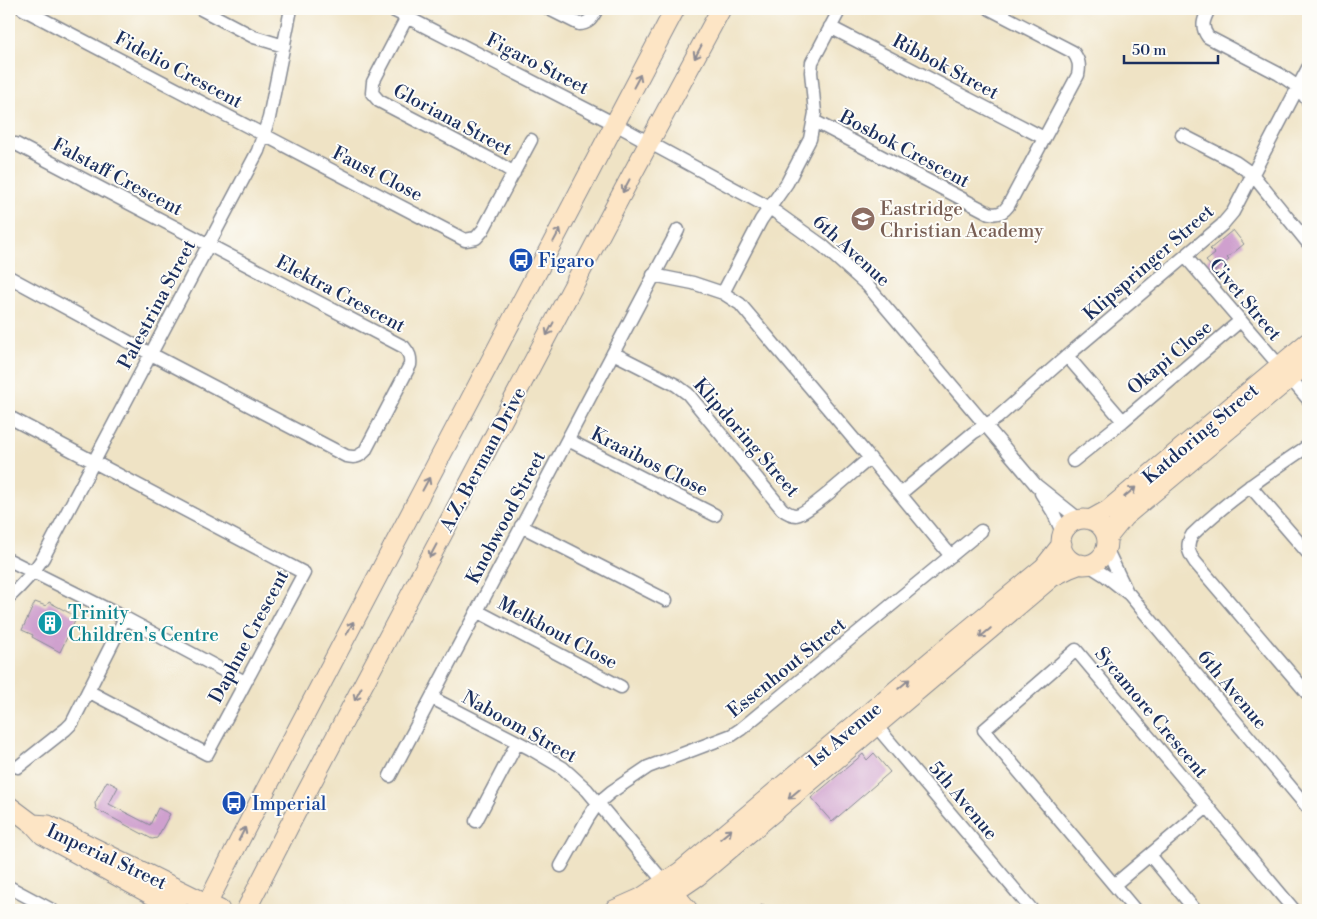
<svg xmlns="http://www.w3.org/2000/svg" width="1317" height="919" viewBox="0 0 1317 919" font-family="'Libre Bodoni',serif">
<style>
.building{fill:#cfa0ce}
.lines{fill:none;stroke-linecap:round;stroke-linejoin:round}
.street-casing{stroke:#858992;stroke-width:15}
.secondary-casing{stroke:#858992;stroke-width:21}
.street{stroke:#fff;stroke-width:12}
.secondary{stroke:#fde5c5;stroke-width:19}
.oneway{stroke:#8c8a92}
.labels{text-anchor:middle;stroke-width:4;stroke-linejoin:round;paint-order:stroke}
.street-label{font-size:19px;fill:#1b2f5e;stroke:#fdfcf7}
.education-label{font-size:19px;fill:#785e54;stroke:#fdfcf7;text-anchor:start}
.transit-label{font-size:19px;fill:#164399;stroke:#fdfcf7;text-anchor:start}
.culture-label{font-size:19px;fill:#0d838f;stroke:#fdfcf7;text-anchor:start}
</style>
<rect width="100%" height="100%" fill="#fdfcf7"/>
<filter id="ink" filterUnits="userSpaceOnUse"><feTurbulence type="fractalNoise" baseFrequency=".02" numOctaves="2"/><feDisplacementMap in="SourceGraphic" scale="10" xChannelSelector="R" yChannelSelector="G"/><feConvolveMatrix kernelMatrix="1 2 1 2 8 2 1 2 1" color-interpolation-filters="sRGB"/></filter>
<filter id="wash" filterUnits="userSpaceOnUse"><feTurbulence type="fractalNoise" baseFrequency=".0096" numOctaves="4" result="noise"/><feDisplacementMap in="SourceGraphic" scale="20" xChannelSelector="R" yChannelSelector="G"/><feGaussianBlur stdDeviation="1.12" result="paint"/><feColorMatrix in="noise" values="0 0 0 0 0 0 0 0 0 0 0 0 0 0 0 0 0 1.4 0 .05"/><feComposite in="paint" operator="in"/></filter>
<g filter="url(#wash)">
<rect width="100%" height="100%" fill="#efe3c5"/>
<g id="blocks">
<path class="building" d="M1233 230 1244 244 1227 258 1229 260 1215 271 1206 261 1215 254 1210 249Z
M35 602 46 606 49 602 77 617 60 652 32 637 33 635 22 630Z
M874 753 890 772 832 822 811 798 863 754 867 760Z
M107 781 118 787 109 804 150 825 158 808 170 814 157 838 152 839 96 809 95 803Z
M763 904 768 910H756Z"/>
</g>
</g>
<g filter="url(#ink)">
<use href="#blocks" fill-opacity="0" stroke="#858992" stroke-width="1"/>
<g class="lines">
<defs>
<path id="street" d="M23 9 465 240 476 238 483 230 531 140
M201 9 254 37 284 46
M391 9 615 124 770 208 823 246 867 285 1036 485 1080 520
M549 9 579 24C590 24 592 17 597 9
M1209 9C1204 19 1200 26 1208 37L1279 74 1298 87 1308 101
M407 17 373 82 372 93 379 101 498 163 514 173
M830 27 1044 138
M814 121 989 213C998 215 1003 213 1008 206L1078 75C1080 65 1079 60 1073 52L990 9
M1182 135 1235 162 1252 174 1308 243
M9 144H16L404 347C409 353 411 357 410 365L365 451C359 457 355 458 346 456L151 354 9 277
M1185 256 1308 399
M653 275 693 283 723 293 740 304 900 494 951 556
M723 293 761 220 787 183 810 139 815 113 811 72 812 62 840 9
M613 353 676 385 688 394 782 509C786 512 790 515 796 515 808 514 857 468 870 458
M1067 356 1123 421
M9 417 304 573 207 754 88 691
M568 440 715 515
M1308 446C1268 473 1227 501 1192 535 1186 545 1188 552 1195 562L1308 694
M1073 461 1123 421 1240 321
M1250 486 1308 553
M1041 493 1053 512 1063 534
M900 494 973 433 997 418 1067 356 1222 225 1233 212 1308 68
M521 526 666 600
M1106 548 1126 590
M9 560 125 618 245 682
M1087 564 1106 576 1129 594 1308 808
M9 597C22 585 33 573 43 558L258 151 269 118 291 9
M477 611 621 687
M432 698 531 749 563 768 587 790 664 882
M872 721 1032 910
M18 767 66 729 72 723 125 618
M390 776 678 230
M476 821 517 743
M1150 855 1195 910
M561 866 588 818 598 803 611 792 648 767 732 735 741 729 981 531
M1114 885 1207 807
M9 887 52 910
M1135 910 984 730 1076 650 1294 910"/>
<path id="secondary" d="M1061 542a23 23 0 1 1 46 0a23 23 0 1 1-46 0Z
M1090 520 1108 510 1115 504 1308 342
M1107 538 1124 517 1308 363
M9 806 33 824 43 835 179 910
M33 824 48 825 220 910
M665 883 688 910
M204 910 253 814 675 9
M246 910 304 797 628 182 721 9
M614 910 641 898 680 872 933 659 1044 567 1062 544
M648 910 698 876 1052 577 1068 569 1081 564"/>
</defs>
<use href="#street" class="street-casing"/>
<use href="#secondary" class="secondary-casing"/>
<use href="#street" class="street"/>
<use href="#secondary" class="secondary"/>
</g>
<defs><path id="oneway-shaft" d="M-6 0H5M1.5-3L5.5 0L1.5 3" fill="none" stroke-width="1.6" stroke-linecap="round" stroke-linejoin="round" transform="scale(1.25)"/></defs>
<g class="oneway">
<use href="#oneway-shaft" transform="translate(698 52) rotate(118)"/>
<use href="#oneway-shaft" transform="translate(637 81) rotate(-62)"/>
<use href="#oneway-shaft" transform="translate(626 186) rotate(118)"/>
<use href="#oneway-shaft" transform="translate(557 235) rotate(-62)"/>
<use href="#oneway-shaft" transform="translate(550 329) rotate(118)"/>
<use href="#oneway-shaft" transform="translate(426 484) rotate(-62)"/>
<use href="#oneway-shaft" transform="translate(1130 492) rotate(-40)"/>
<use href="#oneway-shaft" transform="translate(433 551) rotate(118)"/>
<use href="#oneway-shaft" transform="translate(350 628) rotate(-62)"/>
<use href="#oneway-shaft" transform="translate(985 633) rotate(140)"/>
<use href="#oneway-shaft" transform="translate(904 684) rotate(-40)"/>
<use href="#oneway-shaft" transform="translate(358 694) rotate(118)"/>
<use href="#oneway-shaft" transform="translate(794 794) rotate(140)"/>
<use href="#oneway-shaft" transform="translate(242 834) rotate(-63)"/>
<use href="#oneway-shaft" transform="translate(726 834) rotate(-40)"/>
</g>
</g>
<defs>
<symbol id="school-disc" viewBox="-11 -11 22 22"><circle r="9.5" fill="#8d6e63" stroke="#fdfcf7"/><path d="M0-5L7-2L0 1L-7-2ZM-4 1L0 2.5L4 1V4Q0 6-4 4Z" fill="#fff"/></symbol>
<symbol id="bus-disc" viewBox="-11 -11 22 22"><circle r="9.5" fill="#1a4fb4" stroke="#fdfcf7"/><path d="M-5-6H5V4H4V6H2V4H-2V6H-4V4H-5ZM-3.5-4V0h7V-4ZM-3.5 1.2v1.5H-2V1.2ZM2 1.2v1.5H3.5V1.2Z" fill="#fff"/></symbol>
<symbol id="building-disc" viewBox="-11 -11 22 22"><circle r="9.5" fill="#0f9aa8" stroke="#fdfcf7"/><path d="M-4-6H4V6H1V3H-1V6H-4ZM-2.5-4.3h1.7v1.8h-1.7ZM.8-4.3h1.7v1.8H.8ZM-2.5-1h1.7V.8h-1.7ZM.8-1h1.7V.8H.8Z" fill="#fff"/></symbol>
</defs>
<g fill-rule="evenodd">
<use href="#school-disc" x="849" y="205" width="28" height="28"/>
<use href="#bus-disc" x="507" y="246" width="28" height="28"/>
<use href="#building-disc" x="36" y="609" width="28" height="28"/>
<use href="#bus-disc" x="220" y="789" width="28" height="28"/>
</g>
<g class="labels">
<g class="street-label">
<text transform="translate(538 63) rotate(27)" y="7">Figaro Street</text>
<text transform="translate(946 66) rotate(28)" y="7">Ribbok Street</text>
<text transform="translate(179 69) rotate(28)" y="7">Fidelio Crescent</text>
<text transform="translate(453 119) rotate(28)" y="7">Gloriana Street</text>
<text transform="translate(905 148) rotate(28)" y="7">Bosbok Crescent</text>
<text transform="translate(378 173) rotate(27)" y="7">Faust Close</text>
<text transform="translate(118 176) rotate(28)" y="7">Falstaff Crescent</text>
<text transform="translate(852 250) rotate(42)" y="7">6th Avenue</text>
<text transform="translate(1148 262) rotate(-41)" y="7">Klipspringer Street</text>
<text transform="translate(341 293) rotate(28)" y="7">Elektra Crescent</text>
<text transform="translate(1246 299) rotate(50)" y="7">Civet Street</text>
<text transform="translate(156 304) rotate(-62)" y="7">Palestrina Street</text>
<text transform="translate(1169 357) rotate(-40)" y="7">Okapi Close</text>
<text transform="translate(1200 433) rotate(-40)" y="7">Katdoring Street</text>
<text transform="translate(747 437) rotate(49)" y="7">Klipdoring Street</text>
<text transform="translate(482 459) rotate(-62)" y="7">A.Z. Berman Drive</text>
<text transform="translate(650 461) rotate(27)" y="7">Kraaibos Close</text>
<text transform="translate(505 517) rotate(-62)" y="7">Knobwood Street</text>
<text transform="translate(558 632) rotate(28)" y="7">Melkhout Close</text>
<text transform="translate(248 636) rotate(-62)" y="7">Daphne Crescent</text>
<text transform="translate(786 667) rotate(-39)" y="7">Essenhout Street</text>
<text transform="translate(1233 689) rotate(50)" y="7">6th Avenue</text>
<text transform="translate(1152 712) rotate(50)" y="7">Sycamore Crescent</text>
<text transform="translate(520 726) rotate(29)" y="7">Naboom Street</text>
<text transform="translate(844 734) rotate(-40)" y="7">1st Avenue</text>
<text transform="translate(964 800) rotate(50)" y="7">5th Avenue</text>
<text transform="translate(107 856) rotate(25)" y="7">Imperial Street</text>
</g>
<g class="education-label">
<text x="880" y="215">Eastridge<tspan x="880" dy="22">Christian Academy</tspan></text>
</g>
<g class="transit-label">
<text x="538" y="267">Figaro</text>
<text x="252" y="810">Imperial</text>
</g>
<g class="culture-label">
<text x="68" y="619">Trinity<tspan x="68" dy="22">Children's Centre</tspan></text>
</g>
</g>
<rect width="1317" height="919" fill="none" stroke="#fdfcf7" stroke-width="30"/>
<path d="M1124 55v8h94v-8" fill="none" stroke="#1b2f5e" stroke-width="2.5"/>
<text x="1132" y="55" font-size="15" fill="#1b2f5e" stroke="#fdfcf7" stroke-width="4" paint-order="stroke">50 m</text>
</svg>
